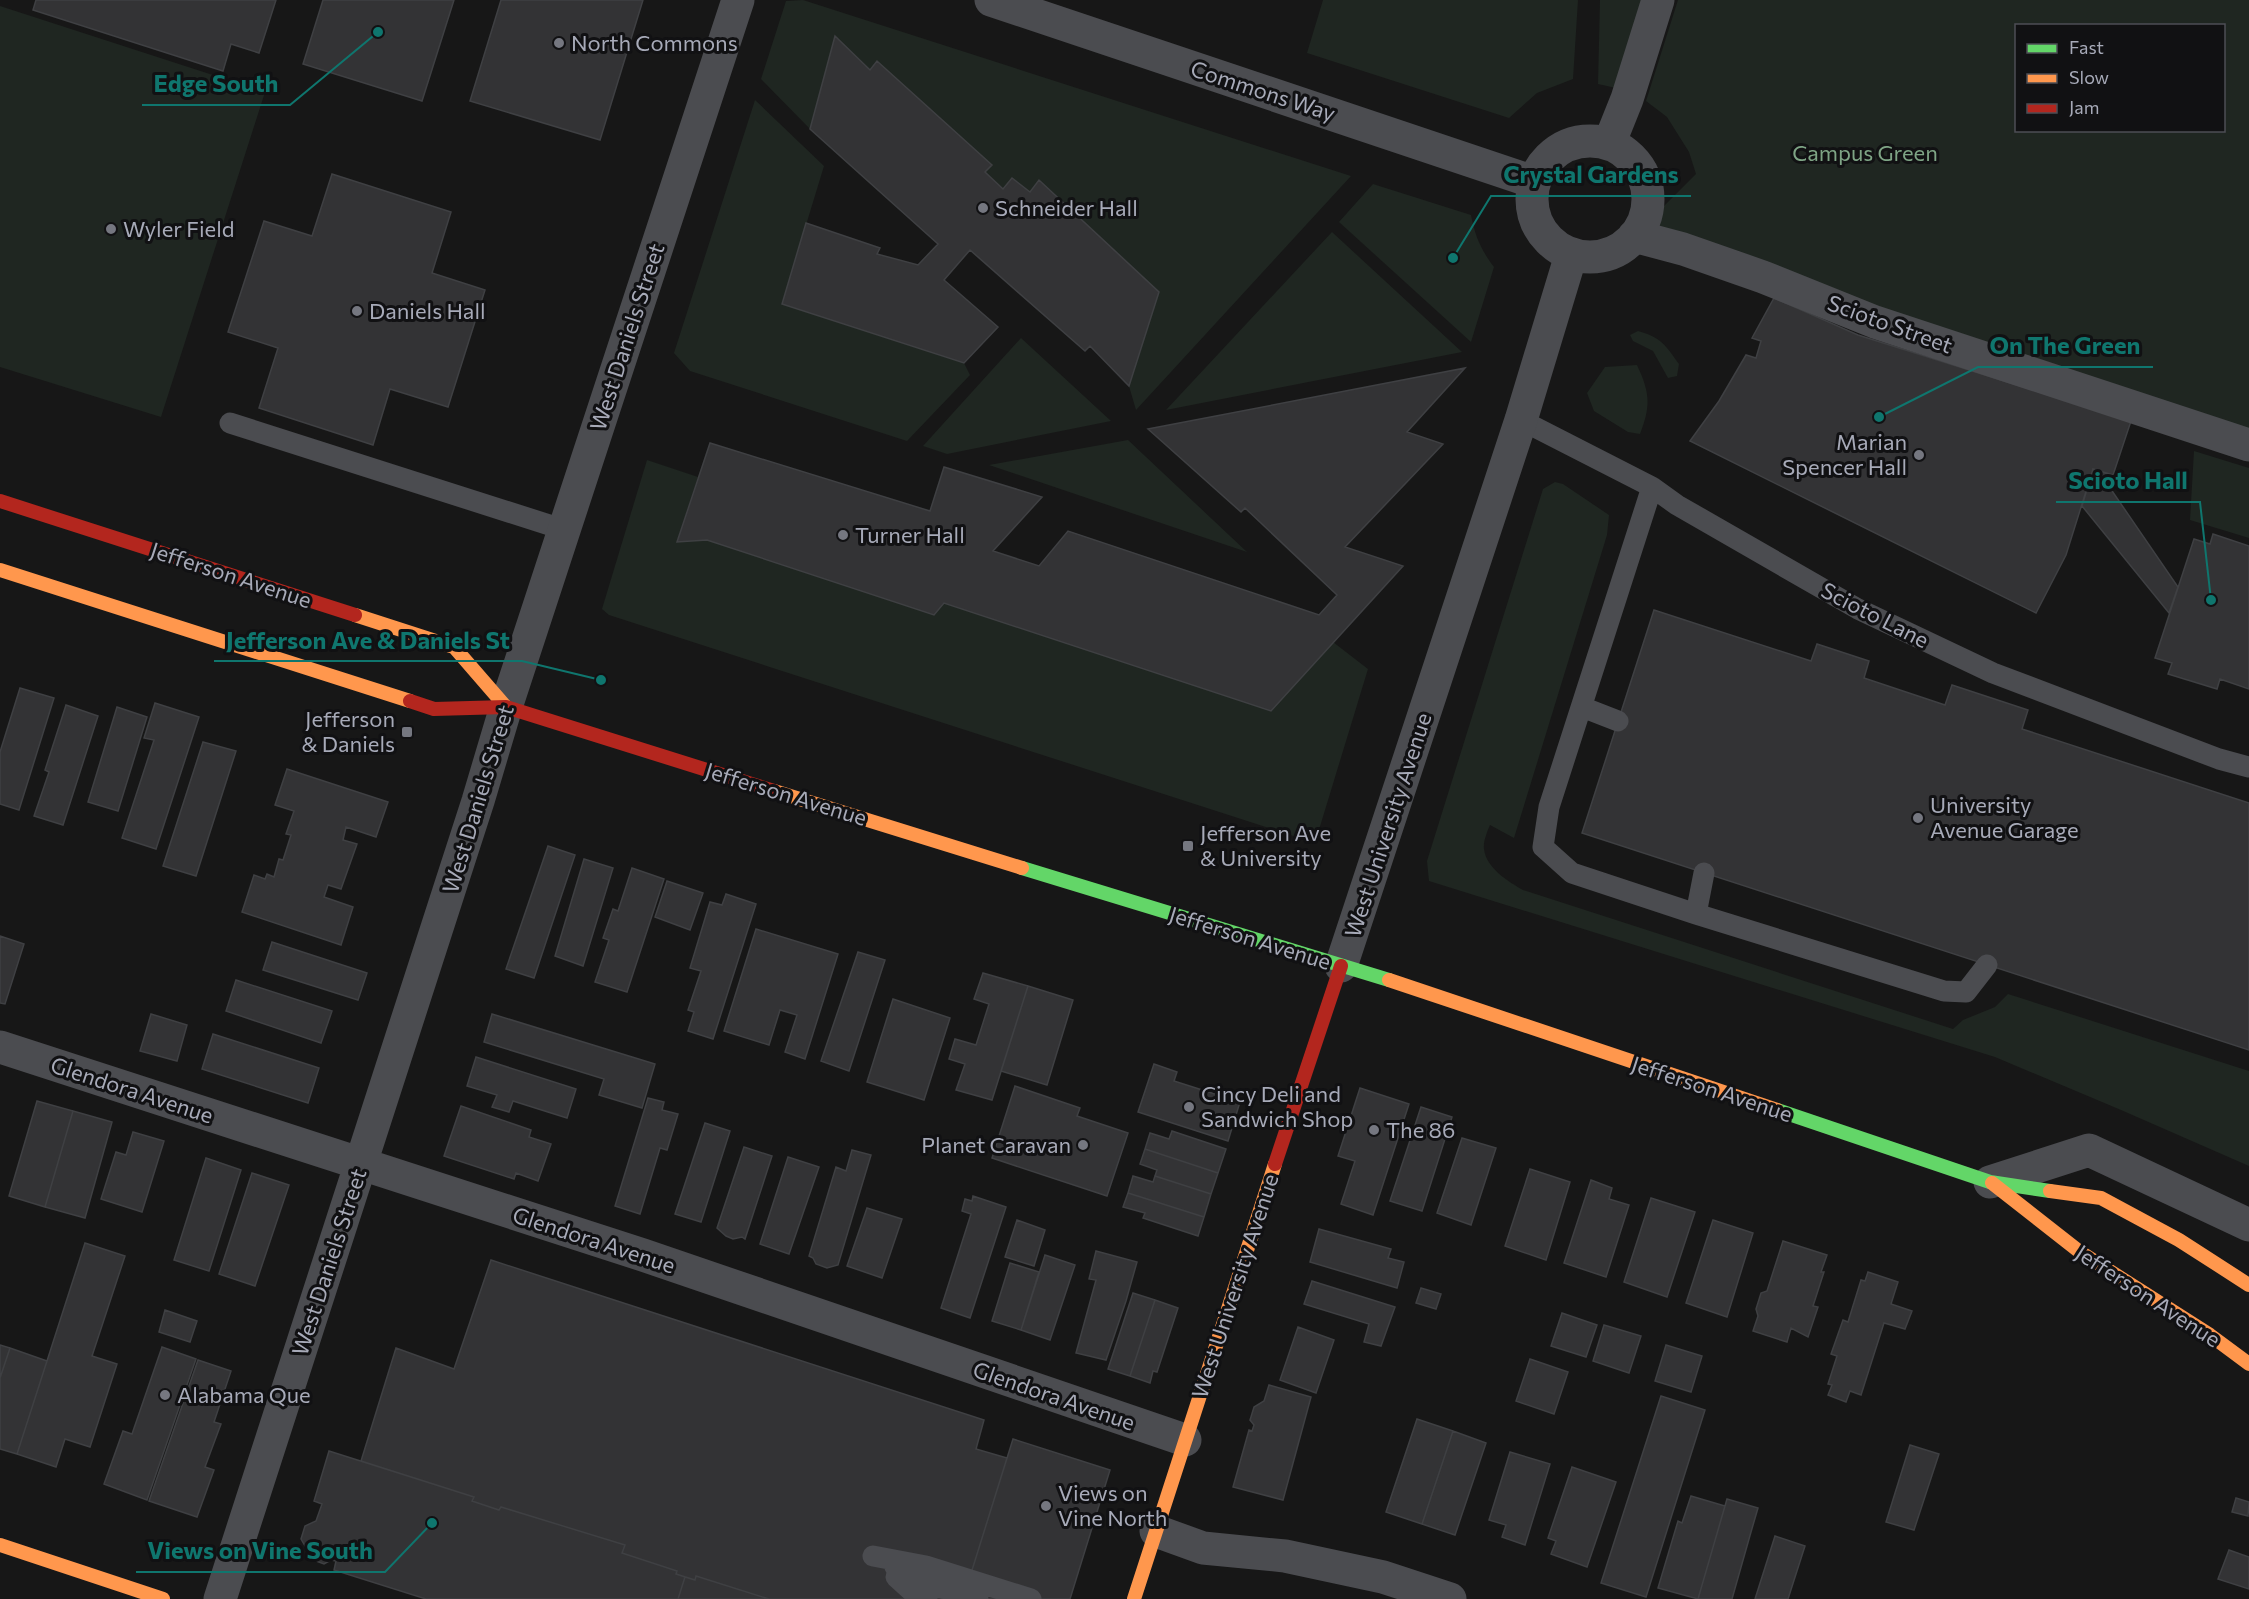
<svg xmlns="http://www.w3.org/2000/svg" width="2249" height="1599" viewBox="0 0 2249 1599" font-family="Commissioner,sans-serif">
<style>
.green{fill:#1f2621;fill-rule:evenodd}
.building{fill:#333335;stroke:#3f4043;stroke-width:1.5}
.lines{fill:none;stroke-linecap:round;stroke-linejoin:round}
.lane{stroke:#4b4c50;stroke-width:21}
.street{stroke:#4b4c50;stroke-width:33}
.fast{stroke:#63d668;stroke-width:14}
.slow{stroke:#ff974d;stroke-width:14}
.jam{stroke:#b3261e;stroke-width:14}
.poi-dot{fill:#757780;stroke:#111113;stroke-width:2}
.labels{text-anchor:middle;stroke-width:6;stroke-linejoin:round;paint-order:stroke}
.poi-label{font-size:22px;fill:#a7aab8;stroke:#111113;text-anchor:start}
.street-label{font-size:22px;fill:#a7aab8;stroke:#111113}
.park-label{font-size:22px;fill:#7ea485;stroke:#111113}
.leader{fill:none;stroke:#0f766e;stroke-width:2}
.callout-dot{fill:#0f766e;stroke:#111113;stroke-width:2}
.callout-label{font-size:24px;text-anchor:middle;font-weight:bold;fill:#0f766e;stroke:#111113;stroke-width:6;stroke-linejoin:round;paint-order:stroke}
</style>
<rect width="100%" height="100%" fill="#171717"/>
<path class="green" d="M803 0 1351 176 1136 410 1129 386 1159 292 1039 181 1030 192 1012 178 1003 189 985 172 992 165 877 61 870 70 835 36 810 129 761 79 786 1Z
M1323 0H1578L1573 79 1537 93 1509 118 1307 53Z
M1600 0H1644L1616 88 1598 84Z
M1678 0H2249V445L1634 236 1696 174 1689 152 1667 117 1646 101ZM2016 26H2224V130H2016Z
M0 6 265 92 161 417 0 367Z
M755 100 824 166 782 304 964 363 970 375 907 441 690 371 674 353Z
M1373 184 1471 215C1475 236 1481 250 1494 267L1471 342 1339 222Z
M1332 232 1462 352 1166 410Z
M1638 331C1661 337 1666 346 1679 364L1677 376 1668 378 1653 351 1633 341 1630 335Z
M1021 338 1111 421 947 454 923 446Z
M1637 365C1650 393 1651 405 1640 434L1628 432 1594 411 1587 393 1605 367Z
M1128 440 1247 552 989 465Z
M2194 451 2249 468V538L2190 520Z
M647 460 698 477 677 541 707 540 944 603 1271 710 1333 642 1368 669 1318 833 1306 840 609 615 602 609Z
M1555 482 1563 484 1609 515 1607 535 1514 838 1490 825C1487 832 1483 842 1484 849 1486 868 1509 882 1523 890L1953 1029 1963 1020 1995 1007 2008 994 2249 1071V1166L2121 1110 1995 1057 1429 881 1427 861 1543 489Z"/>
<path class="building" d="M36 0H276L259 53 231 44 223 71 33 10Z
M323 0H454L422 101 303 64Z
M501 0H643L600 140 470 101Z
M835 36 870 70 877 61 992 165 985 172 1003 189 1012 178 1030 192 1039 180 1159 292 1129 386 1090 346 1085 351 970 250 944 280 998 327 964 363 782 304 806 223 880 248 877 254 918 265 938 244 810 129Z
M332 174 451 212 432 273 485 290 448 407 390 389 373 445 259 408 278 348 228 332 264 221 312 236Z
M1774 298 1858 335 2131 421 2113 475 2093 469 2066 555 2036 613 1690 441 1719 401 1746 355 1756 358 1761 341 1752 338Z
M1465 368 1407 432 1443 444 1345 547 1403 566 1271 711 944 603 934 615 707 540 677 542 710 443 930 511 944 467 1042 497 993 551 1039 566 1068 531 1319 615 1337 595 1245 508 1241 512 1148 429Z
M2093 469 2111 475 2108 485 2178 587 2169 613 2082 506Z
M2213 534 2249 546V689L2220 679 2217 689 2168 674 2172 663 2155 658 2194 539 2210 544Z
M1654 610 1811 661 1817 644 1869 661 1864 678 1945 705 1952 685 2028 710 2022 729 2249 803V1050L1582 833Z
M20 688 54 698 19 810 0 804V752Z
M155 703 199 717 156 849 122 838 154 740 144 738Z
M66 705 98 716 63 825 34 816 49 772 45 770Z
M117 707 147 717 118 811 88 802Z
M203 742 236 751 196 876 163 866Z
M287 769 388 802 376 837 346 827 343 840 357 844 341 889 328 885 324 897 353 907 341 945 242 912 254 875 265 879 267 874 274 877 279 859 283 860 291 835 286 834 294 811 275 805Z
M548 846 575 855 534 978 506 969Z
M584 859 613 868 583 966 555 956Z
M632 868 664 879 627 992 595 982 609 940 603 938 613 909 618 911Z
M667 881 703 893 690 930 655 917Z
M726 894 756 904 713 1039 688 1031 694 1012 688 1010 701 971 690 968 710 902 722 905Z
M756 929 838 954 805 1059 785 1052 797 1015 780 1010 769 1045 724 1031Z
M0 936 24 944 5 1004 0 1003Z
M272 942 367 973 358 1000 263 970Z
M858 952 885 960 849 1071 821 1061Z
M983 973 1028 986 992 1100 956 1090 965 1064 949 1059 955 1039 976 1045 989 1004 974 999Z
M236 980 332 1011 321 1043 226 1011Z
M1028 986 1073 1000 1047 1085 1001 1071Z
M893 999 950 1018 924 1100 867 1082Z
M151 1014 187 1025 177 1061 140 1051Z
M492 1014 655 1064 642 1108 599 1095 604 1079 484 1042Z
M213 1034 319 1068 308 1103 202 1069Z
M476 1057 576 1089 567 1118 513 1101 509 1112 492 1107 497 1095 467 1086Z
M1154 1064 1177 1072 1174 1081 1240 1102 1228 1141 1138 1112Z
M1015 1086 1080 1108 1077 1116 1128 1133 1107 1196 992 1158Z
M1360 1088 1409 1104 1373 1215 1341 1204 1355 1161 1338 1156Z
M648 1098 664 1102 662 1110 678 1114 667 1150 660 1148 640 1214 615 1206Z
M37 1101 73 1111 45 1207 9 1196Z
M461 1106 531 1130 529 1137 551 1144 538 1181 516 1173 514 1179 444 1156Z
M1421 1107 1452 1117 1422 1211 1390 1201Z
M73 1111 112 1122 85 1218 45 1207Z
M705 1123 730 1131 701 1222 675 1214Z
M1172 1131 1226 1149 1218 1173 1145 1149 1150 1133 1169 1139Z
M133 1132 164 1141 142 1212 101 1199 116 1152 126 1155Z
M1462 1138 1496 1148 1471 1225 1437 1213Z
M744 1147 772 1156 745 1239 742 1237 733 1239 726 1236 717 1228Z
M1145 1149 1218 1173 1211 1194 1155 1176 1157 1170 1140 1164Z
M852 1150 871 1155 838 1265 827 1268 816 1264 813 1258 809 1256 836 1167 846 1171Z
M788 1157 819 1167 789 1254 760 1244Z
M206 1158 241 1170 209 1271 174 1260Z
M1530 1169 1570 1182 1546 1260 1505 1246Z
M252 1173 289 1185 255 1286 219 1274Z
M1133 1176 1153 1182 1155 1176 1211 1194 1204 1217 1128 1193Z
M1591 1180 1612 1188 1609 1199 1629 1205 1606 1277 1564 1263Z
M1128 1193 1204 1217 1198 1236 1143 1218 1145 1213 1123 1207Z
M973 1196 1006 1207 970 1318 941 1308 971 1214 962 1211 965 1199 972 1201Z
M1651 1198 1695 1212 1667 1297 1624 1282Z
M867 1208 902 1219 882 1278 847 1266Z
M1017 1220 1045 1230 1034 1266 1005 1257Z
M1713 1220 1753 1233 1727 1317 1686 1303Z
M1319 1229 1391 1249 1388 1258 1404 1262 1397 1288 1310 1262Z
M1783 1241 1827 1255 1821 1272H1824L1813 1306 1818 1307 1808 1337 1791 1328 1787 1342 1753 1331 1758 1316 1756 1309 1761 1293 1767 1291Z
M85 1243 125 1256 92 1356 117 1364 90 1447 65 1439 56 1467 17 1454Z
M1096 1251 1137 1262 1126 1301 1106 1360 1076 1353 1096 1280 1089 1279Z
M1045 1255 1075 1265 1050 1340 1021 1330Z
M491 1260 984 1420 976 1449 1007 1458 963 1599H769L696 1576 695 1580 676 1574 677 1571 622 1553 625 1545 501 1507 499 1510 472 1501 474 1497 361 1461 396 1348 454 1369Z
M1010 1263 1039 1272 1021 1330 992 1321Z
M1868 1272 1898 1282 1891 1304 1912 1311 1905 1329 1884 1323 1861 1395 1850 1391 1846 1402 1828 1395 1832 1385 1828 1384 1837 1356 1831 1354 1843 1320 1848 1322 1861 1280 1865 1281Z
M1312 1281 1395 1307 1381 1346 1364 1342 1369 1324 1304 1304Z
M1421 1288 1441 1294 1436 1309 1416 1303Z
M1133 1293 1155 1300 1130 1376 1108 1369Z
M1155 1300 1178 1308 1157 1372 1153 1371 1150 1383 1130 1376Z
M165 1310 197 1321 190 1342 159 1332Z
M1562 1313 1597 1325 1586 1357 1551 1346Z
M1604 1325 1641 1336 1629 1373 1593 1361Z
M1298 1327 1334 1340 1316 1393 1280 1380Z
M0 1345 10 1348 0 1378Z
M1666 1345 1702 1356 1691 1392 1655 1381Z
M162 1347 196 1359 147 1500 104 1484 123 1431 132 1434Z
M10 1348 47 1361 17 1454 0 1449V1378Z
M1530 1359 1568 1372 1554 1414 1516 1401Z
M198 1360 231 1371 214 1422 221 1424 205 1467 214 1470 197 1517 149 1501Z
M1269 1385 1311 1397 1283 1500 1233 1487 1249 1430 1252 1431 1254 1425 1250 1420 1254 1407 1264 1401Z
M1661 1396 1705 1410 1646 1597 1601 1583Z
M1417 1419 1453 1431 1422 1524 1386 1512Z
M1453 1431 1486 1443 1455 1535 1422 1524Z
M1013 1439 1110 1470 1070 1599H963Z
M1910 1445 1939 1454 1914 1530 1886 1522Z
M329 1451 474 1497 472 1501 499 1510 501 1507 625 1545 622 1553 677 1571 676 1574 685 1577 678 1599H426L334 1570 336 1561 331 1560 324 1564 313 1560 301 1539 305 1526 316 1521 322 1504 314 1501Z
M1510 1452 1550 1464 1525 1545 1502 1537 1506 1525 1489 1520Z
M1572 1467 1616 1482 1587 1567 1551 1554 1556 1541 1548 1538Z
M1691 1496 1725 1506 1698 1599 1658 1588 1678 1521 1682 1523Z
M2236 1498 2249 1502 2248 1516 2232 1512Z
M1727 1499 1758 1508 1751 1532 1732 1599H1698Z
M1775 1536 1805 1546 1788 1599H1755Z
M2229 1550 2249 1557V1589L2218 1579Z
M696 1576 769 1599H678L685 1577 695 1580Z"/>
<g class="lines">
<path class="lane" d="M1521 420 1652 487 1677 505 1858 609 1993 673 2219 759 2249 767
M230 423 565 530
M1652 487 1549 807 1543 847 1572 873 1696 914 1944 991 1966 992 1987 965
M1582 707 1618 721
M1696 914 1704 873
M873 1556 926 1566 1031 1599
M895 1567 923 1582 978 1599
M896 1577 917 1596 927 1599"/>
<path class="street" d="M991 0 1534 182
M1532 199a58 58 0 1 1 116 0a58 58 0 1 1-116 0Z
M1609 144 1627 99 1658 0
M1634 236 1683 249 1763 277 1875 322 2249 445
M1341 966 1521 420 1571 255
M0 1047 643 1255 1185 1440
M1990 1182 2089 1150 2249 1225
M1156 1531 1203 1548 1285 1556 1383 1577 1450 1599
M220 1599 478 801 506 707 738 0"/>
<path class="fast" d="M1022 868 1389 980
M1777 1110 1990 1182 2050 1191"/>
<path class="slow" d="M0 570 410 701
M355 615 454 647 506 707
M774 791 1022 868
M1389 980 1777 1110
M1992 1183 2080 1252 2210 1335 2249 1364
M2050 1191 2101 1198 2179 1240 2249 1285
M0 1545 163 1599
M1134 1599 1275 1164"/>
<path class="jam" d="M0 501 355 615
M410 701 434 709 506 707 774 791
M1275 1164 1341 966"/>
</g>
<g class="poi-dot">
<circle cx="559" cy="43" r="6"/>
<circle cx="983" cy="208" r="6"/>
<circle cx="111" cy="229" r="6"/>
<circle cx="357" cy="311" r="6"/>
<circle cx="1919" cy="455" r="6"/>
<circle cx="843" cy="535" r="6"/>
<rect x="401" y="726" width="12" height="12" rx="3"/>
<circle cx="1918" cy="818" r="6"/>
<rect x="1182" y="840" width="12" height="12" rx="3"/>
<circle cx="1189" cy="1107" r="6"/>
<circle cx="1374" cy="1130" r="6"/>
<circle cx="1083" cy="1145" r="6"/>
<circle cx="165" cy="1395" r="6"/>
<circle cx="1046" cy="1506" r="6"/>
</g>
<g class="labels">
<g class="poi-label">
<text x="571" y="51">North Commons</text>
<text x="995" y="216">Schneider Hall</text>
<text x="123" y="237">Wyler Field</text>
<text x="369" y="319">Daniels Hall</text>
<text x="1907" y="450" text-anchor="end">Marian<tspan x="1907" dy="25">Spencer Hall</tspan></text>
<text x="855" y="543">Turner Hall</text>
<text x="395" y="727" text-anchor="end">Jefferson<tspan x="395" dy="25">&amp; Daniels</tspan></text>
<text x="1930" y="813">University<tspan x="1930" dy="25">Avenue Garage</tspan></text>
<text x="1200" y="841">Jefferson Ave<tspan x="1200" dy="25">&amp; University</tspan></text>
<text x="1201" y="1102">Cincy Deli and<tspan x="1201" dy="25">Sandwich Shop</tspan></text>
<text x="1386" y="1138">The 86</text>
<text x="1071" y="1153" text-anchor="end">Planet Caravan</text>
<text x="177" y="1403">Alabama Que</text>
<text x="1058" y="1501">Views on<tspan x="1058" dy="25">Vine North</tspan></text>
</g>
<g class="street-label">
<text transform="translate(1263 91) rotate(18)" y="8">Commons Way</text>
<text transform="translate(1890 324) rotate(20)" y="8">Scioto Street</text>
<text transform="translate(627 337) rotate(-72)" y="8">West Daniels Street</text>
<text transform="translate(231 575) rotate(18)" y="8">Jefferson Avenue</text>
<text transform="translate(1875 615) rotate(27)" y="8">Scioto Lane</text>
<text transform="translate(786 794) rotate(17)" y="8">Jefferson Avenue</text>
<text transform="translate(478 799) rotate(-73)" y="8">West Daniels Street</text>
<text transform="translate(1388 825) rotate(-72)" y="8">West University Avenue</text>
<text transform="translate(1250 938) rotate(17)" y="8">Jefferson Avenue</text>
<text transform="translate(1712 1089) rotate(18)" y="8">Jefferson Avenue</text>
<text transform="translate(132 1090) rotate(18)" y="8">Glendora Avenue</text>
<text transform="translate(594 1240) rotate(18)" y="8">Glendora Avenue</text>
<text transform="translate(329 1262) rotate(-72)" y="8">West Daniels Street</text>
<text transform="translate(1235 1286) rotate(-72)" y="8">West University Avenue</text>
<text transform="translate(2148 1296) rotate(33)" y="8">Jefferson Avenue</text>
<text transform="translate(1054 1396) rotate(19)" y="8">Glendora Avenue</text>
</g>
<g class="park-label">
<text x="1865" y="161">Campus Green</text>
</g>
</g>
<path class="leader" d="M378 32L290 105H142M1453 258L1491 196H1691M1879 417L1978 367H2153M2211 600L2200 502H2056M601 680L522 661H214M432 1523L385 1572H136"/>
<g class="callout-dot">
<circle cx="378" cy="32" r="6"/>
<circle cx="1453" cy="258" r="6"/>
<circle cx="1879" cy="417" r="6"/>
<circle cx="2211" cy="600" r="6"/>
<circle cx="601" cy="680" r="6"/>
<circle cx="432" cy="1523" r="6"/>
</g>
<g class="callout-label">
<text x="216" y="92">Edge South</text>
<text x="1591" y="183">Crystal Gardens</text>
<text x="2065" y="354">On The Green</text>
<text x="2128" y="489">Scioto Hall</text>
<text x="368" y="649">Jefferson Ave &amp; Daniels St</text>
<text x="260" y="1559">Views on Vine South</text>
</g>
<rect x="2015" y="24" width="210" height="108" fill="#111113" stroke="#4d4e55" stroke-width="1.5"/>
<rect x="2027" y="44" width="30" height="9" fill="#63d668" stroke="#4d4e55" stroke-width="1.5"/>
<text x="2069" y="54" font-size="18" fill="#a7aab8">Fast</text>
<rect x="2027" y="74" width="30" height="9" fill="#ff974d" stroke="#4d4e55" stroke-width="1.5"/>
<text x="2069" y="84" font-size="18" fill="#a7aab8">Slow</text>
<rect x="2027" y="104" width="30" height="9" fill="#b3261e" stroke="#4d4e55" stroke-width="1.5"/>
<text x="2069" y="114" font-size="18" fill="#a7aab8">Jam</text>
</svg>
